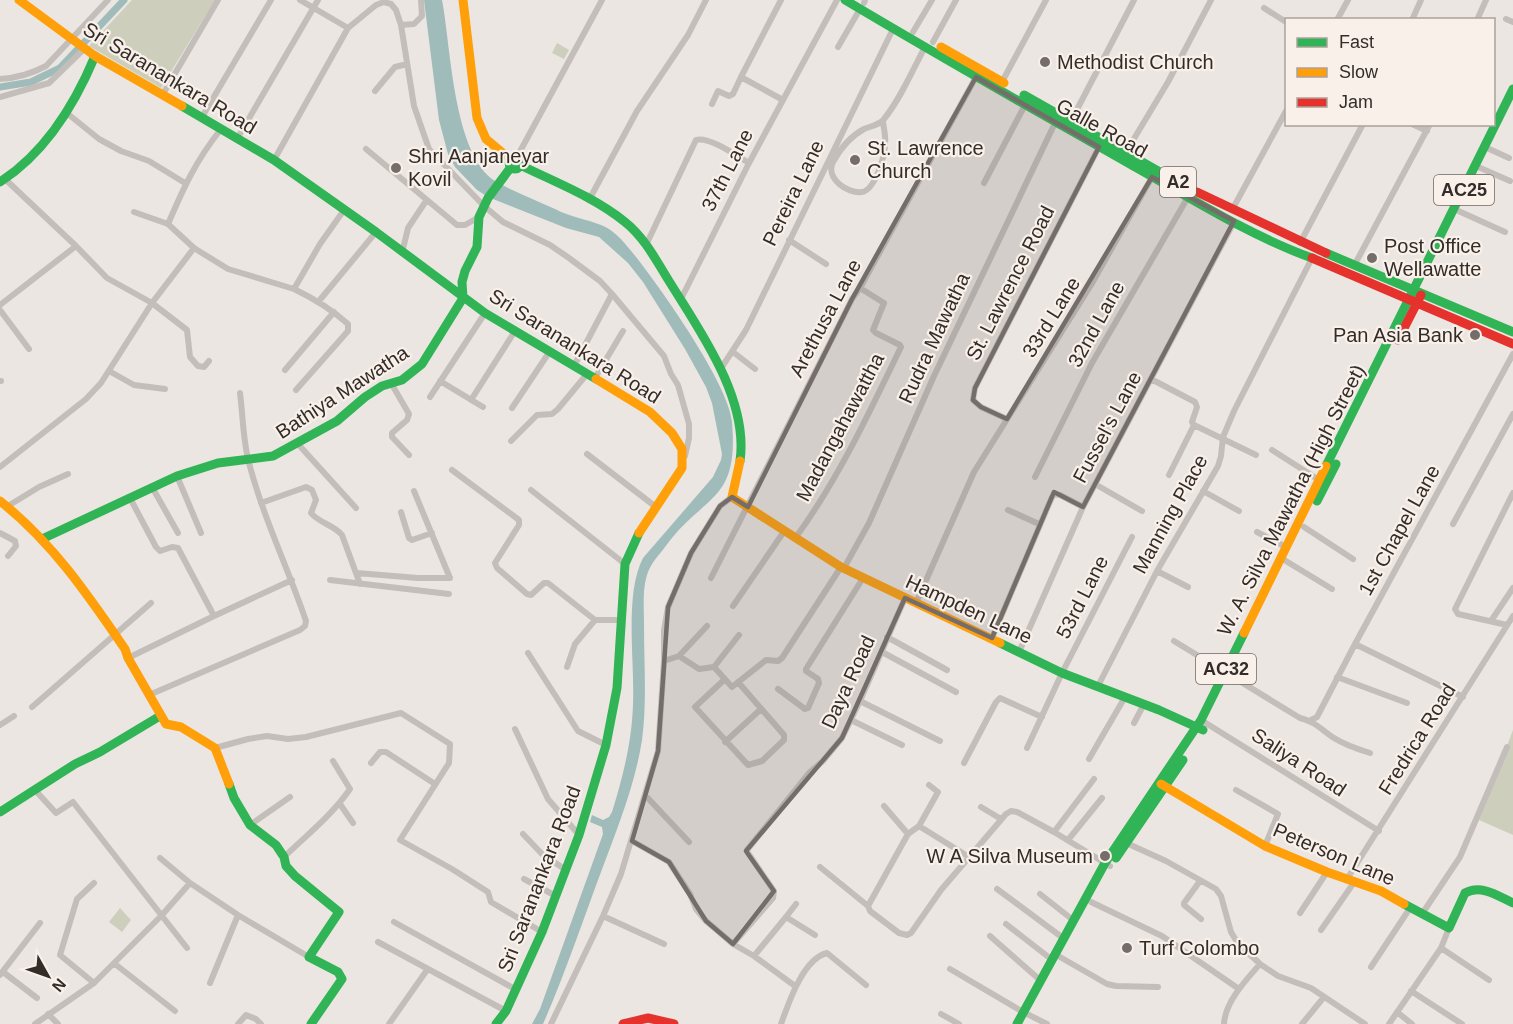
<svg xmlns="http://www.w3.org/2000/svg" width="1513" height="1024" viewBox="0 0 1513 1024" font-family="Arial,sans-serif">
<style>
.green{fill:#cdcfbc}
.water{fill:#9fbbba}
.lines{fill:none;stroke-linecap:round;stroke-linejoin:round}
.canal{stroke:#9fbbba;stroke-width:7}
.street{stroke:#c4beba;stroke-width:6}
.fast{stroke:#30b455;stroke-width:9}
.slow{stroke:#ff9f0a;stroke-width:9}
.jam{stroke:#e5322d;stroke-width:9}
.marked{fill:#746d69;fill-opacity:0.2;stroke:#746d69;stroke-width:4.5;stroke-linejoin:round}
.poi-dot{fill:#746d69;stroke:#f8f0e9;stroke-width:2}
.labels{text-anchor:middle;stroke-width:4.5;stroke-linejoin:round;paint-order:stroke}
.shield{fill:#f8f0e9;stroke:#6f6763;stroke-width:1.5}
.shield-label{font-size:18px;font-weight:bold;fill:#342c29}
.poi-label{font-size:20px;fill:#342c29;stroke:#f8f0e9;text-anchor:start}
.street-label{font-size:20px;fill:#342c29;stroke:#f8f0e9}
</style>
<rect width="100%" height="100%" fill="#ebe6e1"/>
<path class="green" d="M132 0H215L161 88 89 46Z
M557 43 569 50 564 59 552 53Z
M1513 730V835L1479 820Z
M120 908 131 920 122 932 109 922Z"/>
<path class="water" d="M424 0H442C451 46 453 154 495 181 514 192 536 200 555 209 570 217 586 219 601 225 613 229 624 242 632 252 658 284 729 384 732 422 739 504 704 493 665 547 659 555 652 562 648 572 642 588 644 608 644 625 644 663 647 703 642 740 635 785 617 829 601 872 582 923 565 974 543 1024H532L540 1009 603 834 602 827 590 822 592 815 603 820 609 817 612 812C623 776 632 742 633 704 635 661 624 595 643 558L713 477 721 460 722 454 712 403 706 387 685 349 643 282 628 263 599 237 566 228 488 197 477 190 455 167 448 154 439 120Z"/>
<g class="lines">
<path class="canal" d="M0 87 31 82 60 68 124 0"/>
<path class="street" d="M300 0 348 28
M781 0 741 77 783 100
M864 3 865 0
M1264 8 1286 22
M1506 19 1513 22
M1337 20 1348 0
M1412 20 1421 0
M1477 20 1486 0
M401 25 414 24 422 16 421 0
M913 32 932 0
M933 42 956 0
M838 47 860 9
M0 79C17 78 31 74 46 66L108 0
M1002 82 1046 0
M375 91 395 67 407 64
M163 94 218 0
M0 97 49 83 85 48
M712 104 718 91 729 96 733 94 741 77
M68 114 99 139 121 151 149 161 185 183
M202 117 271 0
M1071 121 1134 0
M883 122C884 129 886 137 885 144 885 156 875 190 862 192 847 194 825 178 833 162 840 149 851 136 864 129 871 126 880 125 884 119 901 98 912 71 925 47
M1412 124 1427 131
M237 139 318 0
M1485 147 1509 158
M366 149 457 225H465L479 217
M1126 152 1168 82 1211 0
M517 157 602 0
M274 160 348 28 376 5 384 2 391 4 396 10 401 25 414 106 429 149 484 206 503 222 550 245 569 258 600 281 612 294 664 356 671 374 678 385 689 424V438L685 456
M1476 166 1510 181
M5 179 76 246 107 278 152 303 187 330 190 357 198 366 204 367 209 361
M984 183 1025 105
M589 200 637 111 688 35 706 0
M1454 209 1505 232
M1232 210 1286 111
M134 212 168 224 194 248 228 269 294 289 320 244 344 210
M168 224C184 187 195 162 221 129
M789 240 826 264
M1300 243 1363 124
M646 245 696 140C709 136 737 156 749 163
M402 253 408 228 426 201
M1355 264 1430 124
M294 289C315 299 331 309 348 324V331L296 390
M681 299 749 163 837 0
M319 301 376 232
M0 305 76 246
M0 310 29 349
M733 352 755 369
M574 366 612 294
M285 370 334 312
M720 370 746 330 893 29
M109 371 134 385 165 389
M595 378 623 331
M1151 379 1195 402 1197 407 1192 422 1194 425 1256 455
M0 381H1
M440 381 483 407
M391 383 409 414 407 420 392 433V437L409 455
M430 397 485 313
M471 400 515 331
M512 408 550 351
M1007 419 981 407 973 400 975 388 1099 147
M511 441 537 415 552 414 558 409 587 374
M298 444 356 508
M1272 450 1319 480
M587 454 656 507
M0 467 86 399 101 383 152 303 194 248
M452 470 519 520V525L495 563 497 568 527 594 531 595 544 583H548L595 620H620
M1169 475 1194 425
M177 476 201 533
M1035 477 1092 363 1188 197 1190 189
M1095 484 1142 511
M152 487 178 533
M531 490 625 564
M1203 491 1239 511
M130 498 156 547 160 551 172 547 178 548 214 616
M261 503 306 487 312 490 316 500 311 513C319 523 334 525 342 535L360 584
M8 506 39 487 68 474
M1008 510 1039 524
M401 512 409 538 412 540 432 533
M1453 524 1513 414
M1304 527 1353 559
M1257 532 1286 547
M0 533 15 541 16 546 8 556
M796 537C839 478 869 413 901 347L900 345 876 333 873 330 884 303 860 288
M1281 558 1332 589
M844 568 869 523 934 376 1055 123
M1157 571 1188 587
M357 573 418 578H450L414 491
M711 578 852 299 860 288 976 77
M330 580 449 594
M916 603 974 472 1091 285 1152 177
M733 606 785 530
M1491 621 1513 588
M1507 625 1458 614 1455 609 1513 493
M887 637 947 670
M992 638 1052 497 1055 494 1060 495 1083 507
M1174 641 1300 718C1314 721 1322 730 1334 738 1345 745 1357 749 1370 753
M1355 644 1463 697
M882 652 956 692
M1019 652 1083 507 1234 222
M528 653 578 731 606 745
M679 656 707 626
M128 658 214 616 292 580
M664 661 679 656 699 669 714 667 732 687 766 660 778 661 782 658 841 567
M567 667 575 644 595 620
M714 667 739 635
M1337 677 1407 703
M725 679 695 707 748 765 762 761 784 740V735L738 682
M1098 686 1157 571 1218 466 1221 456 1223 437 1234 411 1312 258
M778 689 805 709 808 708 819 683 818 679 806 671V669L863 578
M149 695 300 630 305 626 306 621C288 568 263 517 249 463 243 441 243 416 240 393
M860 701 940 741
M32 707 151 603
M851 720 902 745
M1201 720 1379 831
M1311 720 1317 717 1355 644 1513 354
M1134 723 1144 704
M0 725 14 716
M515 729 548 799 579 835
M725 742 761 709
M215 748 248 739 267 736 288 739 306 737 401 713 450 744 449 763 400 840 452 869 488 892 491 902 542 932
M1027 748 1062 673 1132 537
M1089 759 1125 697
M371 763 380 752H386L435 784
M964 763 996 702 1000 698 1042 717
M35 790 56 813 73 802 187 948
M1236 790 1278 814 1265 846
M645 795 689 842
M340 804 353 823
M884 806 908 834
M981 807 1001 819
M250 825 290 797
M919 826 969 857
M1054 832 1094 779
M523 834 542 854 566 870
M1068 840 1102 798
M632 841 669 862 690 894 696 909 706 921 733 944 754 956 795 986
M1124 842 1166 861 1216 889 1221 896 1231 932 1237 942 1260 964 1278 976 1311 988 1365 1024
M284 857C307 835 332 815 350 789L333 761
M160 858 190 883
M820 867 868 906 870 911 899 933 907 935 911 933 941 890 1006 814 1011 811 1017 812 1054 832 1110 866
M524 879 556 896
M1347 879 1513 616
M1200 881 1184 903V905L1201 919
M997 889 1063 938
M1040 894 1073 920
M1091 902 1162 936 1239 989
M868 906 908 834 919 826 938 792 929 785
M1300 913 1327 872
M1422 914 1460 857 1507 747
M603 916 664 944
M786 917 796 904
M394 922 515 989
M1006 924 1051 959
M1321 930 1355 881
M990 936 1040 980
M378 942 506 1011
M733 944 773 898 774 891 748 853 747 850 810 772 823 761 842 738 860 701 905 598
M1441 948 1489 980
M754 956 786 917 815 935
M1060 957 1107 984 1116 986 1158 987
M115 964 175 1011
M1371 967 1410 908
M950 969 1023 1012 1047 1024
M3 972 37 998
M0 975 40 923
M94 983 60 955 77 899 94 883
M210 983 238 915
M1411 991 1462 1024
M1397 1012 1412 1024
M48 1014 58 1024
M941 1014 959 1024
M35 1024 94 983 162 915 190 883 238 915 309 957
M238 1024 246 1015 256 1019 261 1024
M389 1024 427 970
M551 1024 603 916 621 874 658 751 664 661V630L668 607 691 553 720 506 732 497
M781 1024C789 1002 803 959 827 953L866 985
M1224 1024C1225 1002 1246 980 1260 964
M1302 1024 1324 997
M1389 1024 1441 948 1449 928"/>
<path class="fast" d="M845 0C939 56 1034 110 1130 164 1189 197 1248 235 1312 258
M1024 95 1158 171
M182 106 274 160 376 232 485 313 596 379
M509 163a6 6 0 1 1 12 0a6 6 0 1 1-12 0Z
M520 165C555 182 594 197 625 222 644 237 656 260 669 281 700 331 749 399 740 461
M0 182C45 153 75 104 95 56
M1326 253 1513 332
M1326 466 1513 89
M1317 501 1336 464
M42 539 177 476 218 463 273 456 337 421 365 397 382 386 402 380 422 364 463 298 462 282 465 271 477 247 479 217 488 198 511 167
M1000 643 1062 673 1159 710 1203 730
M229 784 234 798 250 825 276 845 284 857 286 866 295 876 339 912 309 957 338 972 342 979 311 1024
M0 812 75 764 100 752 160 716
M1116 858 1183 760
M1404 904 1449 928 1465 893C1481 884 1498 896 1513 903
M496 1024 506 1011 542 932 579 835 606 745 617 688 625 564 639 533
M1017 1024 1105 863 1201 720 1244 633"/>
<path class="slow" d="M19 0 95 56 182 106
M463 0 477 118 486 139 510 159
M941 47 1004 83
M596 379 650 412 672 433 682 449V468L639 533
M740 461 732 497 841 567 1000 643
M0 501C52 542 88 595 125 649L128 658 166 724 181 727 215 748 229 784
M1244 633 1326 466
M1161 784 1265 846 1327 872 1381 891 1404 904"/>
<path class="jam" d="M1197 192 1326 253
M1312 258 1513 344
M1398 340 1421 295
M623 1024 648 1018 674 1024"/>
</g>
<path class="marked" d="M976 77 1099 147 975 388 973 400 981 407 1007 419 1152 177 1234 221 1083 507 1054 492 992 638 905 598 842 738 746 851 774 891 733 944 706 921 669 862 632 841 658 751 668 607 691 553 720 506 732 497 748 507 852 299Z"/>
<g class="poi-dot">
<circle cx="1045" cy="62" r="6"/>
<circle cx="855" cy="160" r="6"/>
<circle cx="396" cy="168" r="6"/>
<circle cx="1372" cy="258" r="6"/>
<circle cx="1475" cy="335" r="6"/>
<circle cx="1105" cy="856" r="6"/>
<circle cx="1127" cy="948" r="6"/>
</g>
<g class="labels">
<g class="shield">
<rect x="1160" y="167" width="36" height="30" rx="4.5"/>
<rect x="1434" y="175" width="60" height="30" rx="4.5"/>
<rect x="1196" y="654" width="60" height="30" rx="4.5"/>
</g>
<g class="shield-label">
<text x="1178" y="188">A2</text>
<text x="1464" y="196">AC25</text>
<text x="1226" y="675">AC32</text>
</g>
<g class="poi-label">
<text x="1057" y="69">Methodist Church</text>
<text x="867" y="155">St. Lawrence<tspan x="867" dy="23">Church</tspan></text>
<text x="408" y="163">Shri Aanjaneyar<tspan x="408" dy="23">Kovil</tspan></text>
<text x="1384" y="253">Post Office<tspan x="1384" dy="23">Wellawatte</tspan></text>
<text x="1463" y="342" text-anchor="end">Pan Asia Bank</text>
<text x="1093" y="863" text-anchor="end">W A Silva Museum</text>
<text x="1139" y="955">Turf Colombo</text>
</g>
<g class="street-label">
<text transform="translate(170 78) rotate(31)" y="7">Sri Saranankara Road</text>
<text transform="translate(1102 128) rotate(29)" y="7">Galle Road</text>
<text transform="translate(727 170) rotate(-63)" y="7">37th Lane</text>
<text transform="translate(793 193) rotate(-64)" y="7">Pereira Lane</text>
<text transform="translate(1010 283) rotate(-63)" y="7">St. Lawrence Road</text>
<text transform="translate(1051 317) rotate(-58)" y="7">33rd Lane</text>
<text transform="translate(825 318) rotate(-62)" y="7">Arethusa Lane</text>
<text transform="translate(1096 324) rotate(-61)" y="7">32nd Lane</text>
<text transform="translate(934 338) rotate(-65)" y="7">Rudra Mawatha</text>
<text transform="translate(575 346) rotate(32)" y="7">Sri Saranankara Road</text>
<text transform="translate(342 392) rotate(-33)" y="7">Bathiya Mawatha</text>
<text transform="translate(840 427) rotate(-62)" y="7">Madangahawattha</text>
<text transform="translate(1107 427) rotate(-62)" y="7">Fussel's Lane</text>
<text transform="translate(1291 500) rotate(-63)" y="7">W. A. Silva Mawatha (High Street)</text>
<text transform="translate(1170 514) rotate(-61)" y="7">Manning Place</text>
<text transform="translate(1399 530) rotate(-61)" y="7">1st Chapel Lane</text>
<text transform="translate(1082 597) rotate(-63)" y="7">53rd Lane</text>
<text transform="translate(969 609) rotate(25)" y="7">Hampden Lane</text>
<text transform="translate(848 682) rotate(-65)" y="7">Daya Road</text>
<text transform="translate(1417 739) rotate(-58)" y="7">Fredrica Road</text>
<text transform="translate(1299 762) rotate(33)" y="7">Saliya Road</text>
<text transform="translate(1334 854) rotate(23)" y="7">Peterson Lane</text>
<text transform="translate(539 879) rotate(-69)" y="7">Sri Saranankara Road</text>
</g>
</g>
<rect x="1285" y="18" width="210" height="108" fill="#f8f0e9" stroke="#aaa29c" stroke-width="1.5"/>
<rect x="1297" y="38" width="30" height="9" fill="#30b455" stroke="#aaa29c" stroke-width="1.5"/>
<text x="1339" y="48" font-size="18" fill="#342c29">Fast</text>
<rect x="1297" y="68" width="30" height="9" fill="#ff9f0a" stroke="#aaa29c" stroke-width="1.5"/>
<text x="1339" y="78" font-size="18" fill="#342c29">Slow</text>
<rect x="1297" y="98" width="30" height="9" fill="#e5322d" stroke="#aaa29c" stroke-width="1.5"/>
<text x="1339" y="108" font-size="18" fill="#342c29">Jam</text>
<g transform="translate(48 976) rotate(130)" stroke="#f8f0e9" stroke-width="4.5" paint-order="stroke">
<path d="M0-4.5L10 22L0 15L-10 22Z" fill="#342c29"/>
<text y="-9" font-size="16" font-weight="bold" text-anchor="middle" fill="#342c29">N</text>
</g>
</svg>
